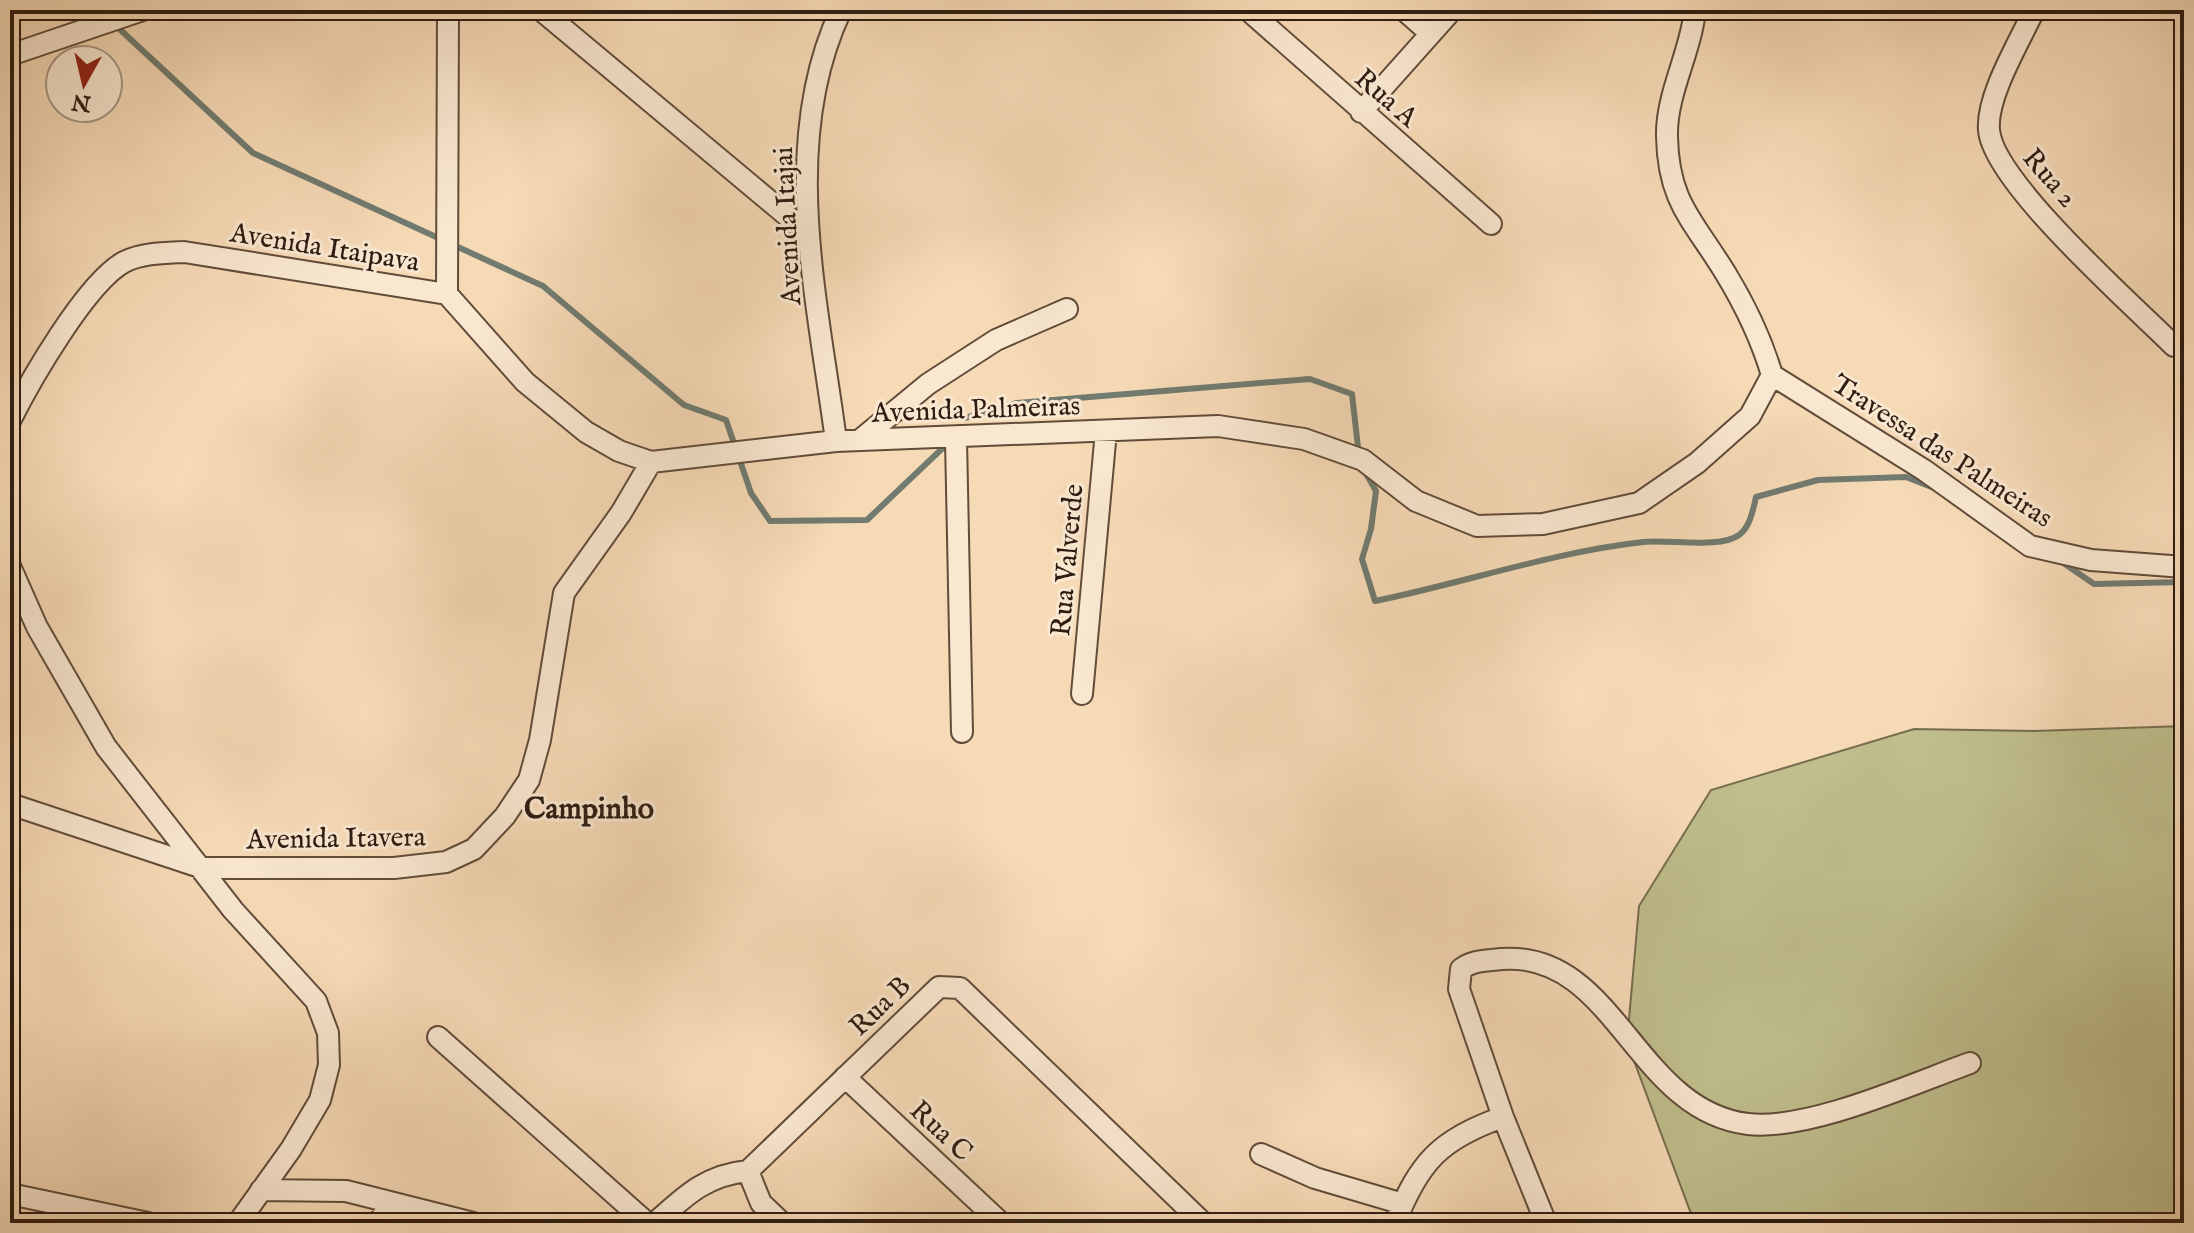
<svg xmlns="http://www.w3.org/2000/svg" width="2194" height="1233" viewBox="0 0 2194 1233" font-family="'IM FELL English',serif">
<style>
.green{fill:#bfbe8c;stroke:#776d4e;stroke-width:2}
.lines{fill:none;stroke-linecap:round;stroke-linejoin:round}
.stream{stroke:#717b70;stroke-width:6}
.street-casing{stroke:#614c3a;stroke-width:24}
.street{stroke:#f9e7d0;stroke-width:20}
.labels{text-anchor:middle;stroke-width:6;stroke-linejoin:round;paint-order:stroke}
.street-label{font-size:28px;fill:#2f1c11;stroke:#f9e7d0}
.neighbourhood-label{font-size:30px;font-weight:bold;fill:#2f1c11;stroke:#f9e7d0}
</style>
<rect width="100%" height="100%" fill="#f6dab6"/>
<filter id="stains"><feTurbulence type="fractalNoise" baseFrequency=".0025" numOctaves="4"/><feColorMatrix values="0 0 0 0 .2 0 0 0 0 .09 0 0 0 0 .02 0 0 0 .5 -.17"/></filter>
<radialGradient id="worn" r=".72"><stop offset=".6" stop-color="#630" stop-opacity="0"/><stop offset="1" stop-color="#630" stop-opacity=".3"/></radialGradient>
<path class="green" d="M2184 726V1223H1703L1690 1211 1627 1042 1639 906 1711 790 1914 729 2034 731Z"/>
<g class="lines">
<path class="stream" d="M99 10 253 153 543 286 684 405 726 420 751 493 770 521 867 520 947 444
M965 418 1017 403 1310 379 1352 394 1359 456
M1364 470 1376 491 1371 529 1362 559 1375 601C1464 583 1553 552 1643 542 1668 539 1720 549 1739 535 1750 527 1753 510 1756 497L1818 480 1906 477 1939 490
M2062 562 2094 584 2184 582"/>
<defs>
<path id="street" d="M541 10 809 234
M1248 10 1491 224
M1404 10 1430 33
M1695 10C1691 52 1666 94 1667 136 1668 203 1694 221 1726 274 1746 307 1761 338 1772 375
M2034 10C2020 41 1986 96 1989 130 1993 182 2133 305 2174 346
M10 55 143 10
M1361 112 1452 10
M447 294 448 10
M1772 375 1924 470 2030 546 2091 560 2184 567
M10 421C30 381 86 283 124 262 142 253 164 253 184 252L447 294 525 382 586 432 619 451 651 462 836 441 1218 426 1304 439 1363 460 1416 501 1477 526 1543 524 1639 503 1697 463 1750 416 1772 375
M956 439 962 732
M860 440 928 384 996 340 1067 309
M836 441C818 302 778 143 841 10
M10 566 37 627 106 747 233 910 316 1001 328 1033 329 1065 320 1100 291 1149 238 1223
M1082 694 1106 431
M10 804 203 868H394L446 862 474 849 505 816 529 780 540 740 564 593 621 513 651 462
M438 1037 647 1223
M845 1077 1001 1223
M1261 1154 1315 1178 1403 1204
M748 1171 761 1203 782 1223
M261 1190 346 1191 473 1223
M10 1194 148 1223
M378 1223 390 1205
M655 1223C685 1196 706 1175 748 1171L939 987 960 988 1203 1223
M1395 1223C1419 1162 1440 1139 1503 1117
M1546 1223 1503 1117 1459 989 1461 969C1473 960 1486 961 1501 959 1615 950 1635 1111 1748 1124 1808 1131 1912 1084 1970 1063"/>
</defs>
<use href="#street" class="street-casing"/>
<use href="#street" class="street"/>
</g>
<g class="labels">
<g class="street-label">
<text transform="translate(1387 97) rotate(41)" y="10">Rua A</text>
<text transform="translate(2051 177) rotate(49)" y="10">Rua 2</text>
<text transform="translate(786 226) rotate(-93)" y="10">Avenida Itajai</text>
<text transform="translate(325 246) rotate(9)" y="10">Avenida Itaipava</text>
<text transform="translate(976 408) rotate(-2)" y="10">Avenida Palmeiras</text>
<text transform="translate(1943 450) rotate(33)" y="10">Travessa das Palmeiras</text>
<text transform="translate(1066 560) rotate(-85)" y="10">Rua Valverde</text>
<text transform="translate(336 837) rotate(-1)" y="10">Avenida Itavera</text>
<text transform="translate(879 1005) rotate(-44)" y="10">Rua B</text>
<text transform="translate(942 1130) rotate(43)" y="10">Rua C</text>
</g>
<g class="neighbourhood-label">
<text x="589" y="818">Campinho</text>
</g>
</g>
<rect width="2194" height="1233" fill="none" stroke="#f6dab6" stroke-width="40"/>
<rect x="12" y="12" width="2170" height="1209" fill="none" stroke="#2f1c11" stroke-width="4"/>
<rect x="20" y="20" width="2154" height="1193" fill="none" stroke="#2f1c11" stroke-width="2"/>
<g transform="translate(84 84) rotate(188)"><circle r="38" fill="#f9e7d0" stroke="#a89684" stroke-width="2"/>
<path d="M0-6L14 30L0 20L-14 30Z" fill="#8f2418"/>
<text y="-12" font-size="22" font-weight="bold" text-anchor="middle" fill="#2f1c11">N</text>
</g>
<rect width="100%" height="100%" filter="url(#stains)"/>
<rect width="100%" height="100%" fill="url(#worn)"/>
</svg>
